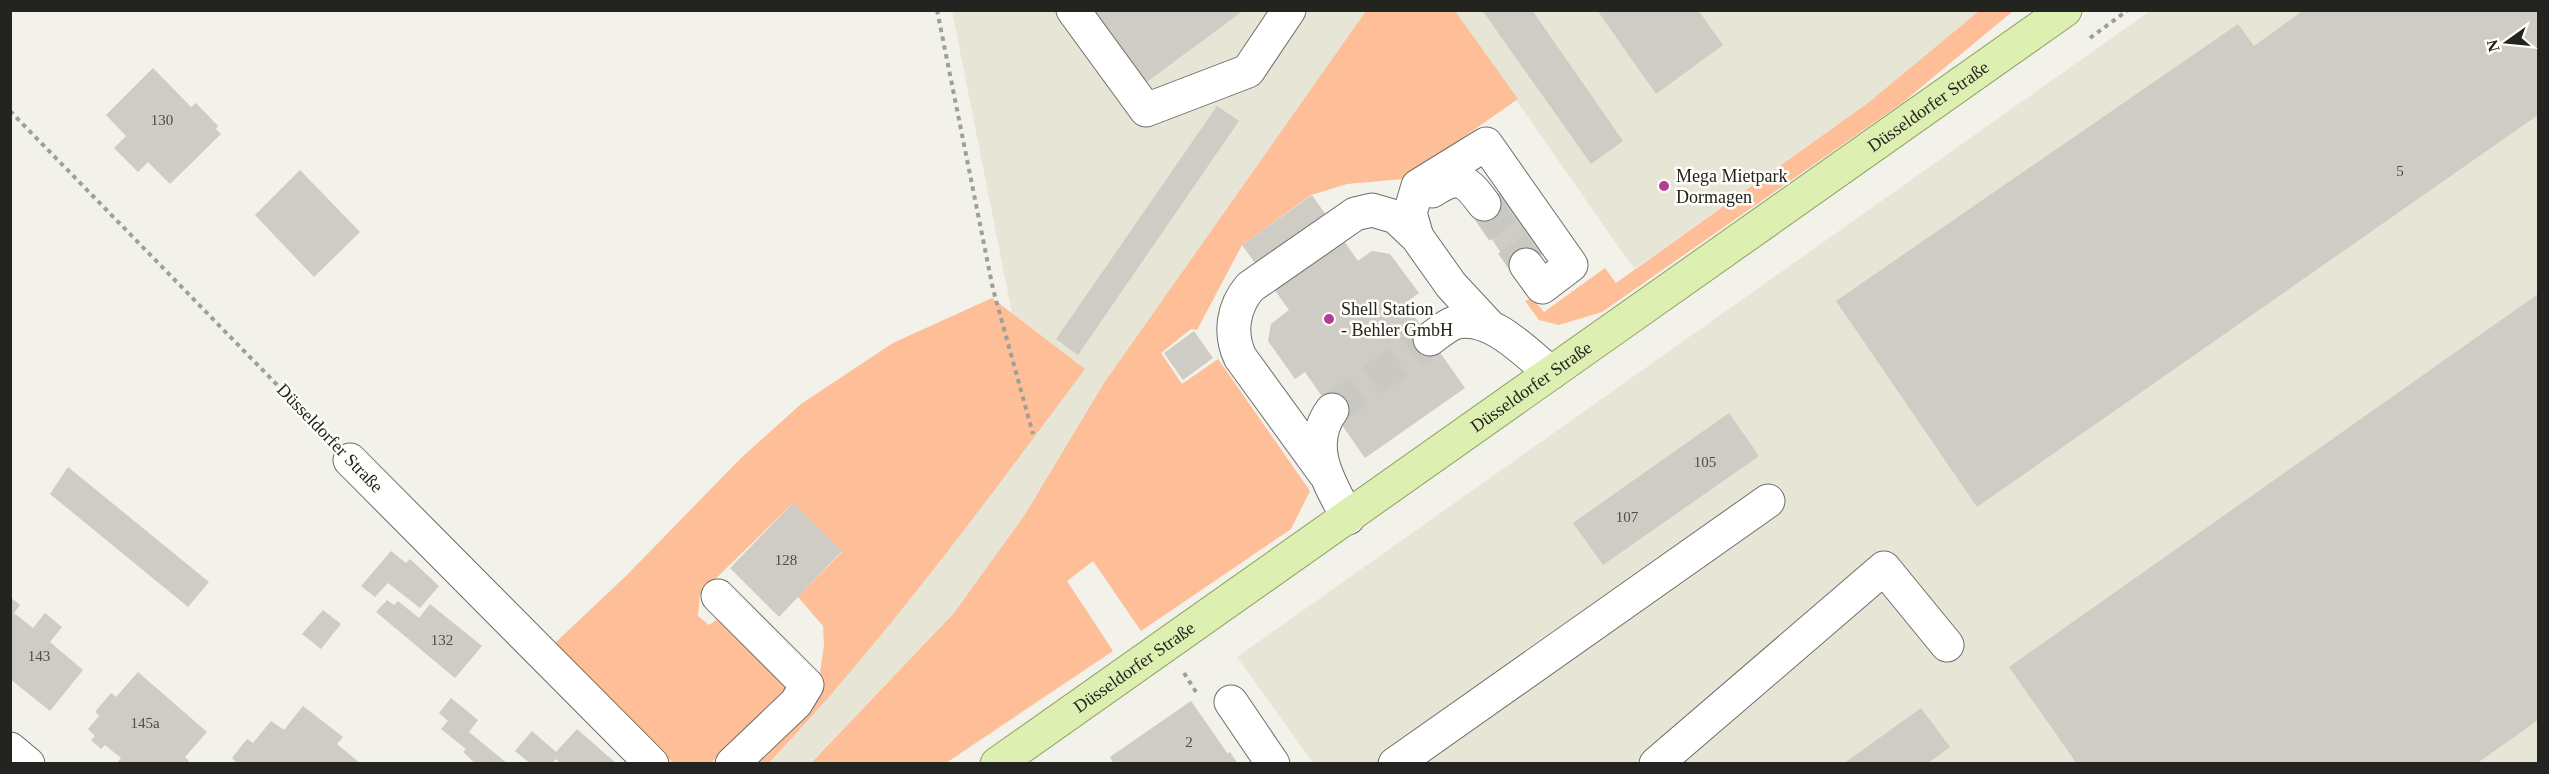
<svg xmlns="http://www.w3.org/2000/svg" width="2549" height="774" viewBox="0 0 2549 774" font-family="'Times New Roman',serif">
<style>
.built{fill:#e7e5d6}
.green{fill:#fdbe98}
.building{fill:#cfcbc5}
.lines{fill:none;stroke-linecap:round;stroke-linejoin:round}
.minor-tunnel{stroke:#c9c8c2;stroke-width:33;stroke-dasharray:33 16;stroke-linecap:butt}
.minor-casing{stroke:#6f6e68;stroke-width:35}
.major-casing{stroke:#8ea15e;stroke-width:35}
.path{stroke:#9f9f99;stroke-width:4;stroke-dasharray:4.5 4.5;stroke-linecap:butt}
.minor{stroke:#fff;stroke-width:33}
.major{stroke:#deefb2;stroke-width:33}
.poi-dot{fill:#b63e92;stroke:#fffef8;stroke-width:2}
.labels{text-anchor:middle;stroke-width:5;stroke-linejoin:round;paint-order:stroke}
.number-label{font-size:15px;fill:#4e4d49}
.street-label{font-size:18px;fill:#232320;stroke:#fffef8}
.poi-label{font-size:18px;fill:#232320;stroke:#fffef8;text-anchor:start}
</style>
<rect width="100%" height="100%" fill="#f2f1ea"/>
<path class="built" d="M952 11H1366L1104 383 1024 516 954 613 810 763 769 764 808 721 1085 369 1012 313Z
M1454 11H1979L1868 103 1634 269Z
M2150 11H2538V763H1313L1237 657Z"/>
<path class="green" d="M1366 11H1455L1518 99 1403 179 1347 184 1311 195 1242 245 1197 330 1191 329 1161 353 1182 384 1218 359 1310 491 1291 529 1141 631 1093 561 1067 581 1113 651 946 763 810 764 954 613 1024 516 1104 383Z
M1979 11H2013L1902 103 1602 312 1559 325 1539 320 1525 301 1532 298 1544 312 1605 268 1616 283 1868 103Z
M992 298 1085 369C984 504 885 640 769 763H740L806 698 820 672 824 646 823 626 798 597 842 552 792 504 700 594 698 616 709 625 718 619 787 687 711 763H673L555 643 626 576 740 459 801 404 893 343Z"/>
<path class="building" d="M1084 10H1244L1140 87Z
M1482 10H1532L1623 141 1591 164Z
M1597 10H1698L1723 45 1656 94Z
M2304 10H2538V115L1977 507 1836 301 2238 24 2254 46Z
M153 68 191 107 196 103 218 126 216 129 221 134 170 184 148 162 138 172 114 148 126 136 106 115Z
M1217 106 1239 121 1078 355 1056 339Z
M300 170 360 232 314 277 255 215Z
M1503 191 1545 252 1515 273 1473 212Z
M1312 195 1358 261 1372 251 1390 254 1419 293 1405 303 1465 388 1365 458 1305 372 1295 379 1268 341 1271 324 1289 310 1242 245Z
M2538 294V720L2476 764H2077L2009 667Z
M1194 331 1213 358 1183 380 1164 353Z
M1729 413 1759 456 1603 565 1573 523Z
M68 467 209 582 188 607 50 494Z
M793 503 842 551 779 617 730 568Z
M391 551 406 563 410 559 439 586 420 608 388 583 375 597 361 586Z
M10 597 20 605 14 613 33 628 45 613 62 627 50 642 83 670 50 711 10 679Z
M387 600 394 605 398 601 419 618 430 604 482 646 455 678 376 612Z
M323 610 341 624 321 649 302 634Z
M138 672 207 732 185 757 189 761 187 764H116L121 758 105 745 101 749 91 740 95 736 88 729 99 716 95 712 111 693 116 697Z
M451 698 478 720 469 732 508 764H476L463 752 466 749 441 729 448 721 439 713Z
M1191 701 1228 754 1230 752 1238 764H1114L1110 757Z
M303 706 343 737 337 744 361 764H238L232 758 247 739 253 743 271 721 284 730Z
M1921 708 1950 747 1927 764H1843Z
M577 729 617 764H561L556 759 552 764H531L515 751 532 731 556 752Z"/>
<g class="lines">
<path class="minor-tunnel" d="M1484 204 1526 265
M1332 410 1430 339"/>
<defs>
<path id="minor" d="M1073 10 1146 110 1248 71 1289 10
M1425 189 1432 191C1459 173 1466 180 1484 204
M1417 237 1410 213 1418 186 1486 144 1571 265 1542 287 1526 265
M1430 339C1437 334 1446 326 1454 323 1489 312 1526 353 1551 373
M1332 410C1305 446 1330 484 1348 518
M350 460 652 764
M1325 474 1240 357C1229 333 1233 307 1250 287L1355 214 1372 210 1396 217 1417 237 1451 285 1490 327
M718 596 807 685 796 703 732 764
M1231 702 1273 764
M10 749 28 764
M1395 764 1768 501
M1656 764 1884 568 1947 645"/>
<g id="major">
<path id="s1" d="M997 764 2065 10"/>
</g>
</defs>
<use href="#minor" class="minor-casing"/>
<use href="#major" class="major-casing"/>
<path class="path" d="M937 10 993 289 1033 434
M2090 38 2128 10
M10 111 326 435
M1184 673 1196 692"/>
<use href="#minor" class="minor"/>
<use href="#major" class="major"/>
</g>
<g class="poi-dot">
<circle cx="1664" cy="186" r="6"/>
<circle cx="1329" cy="319" r="6"/>
</g>
<g class="labels">
<g class="number-label">
<text x="162" y="125">130</text>
<text x="2400" y="176">5</text>
<text x="1705" y="467">105</text>
<text x="1627" y="522">107</text>
<text x="786" y="565">128</text>
<text x="442" y="645">132</text>
<text x="39" y="661">143</text>
<text x="145" y="728">145a</text>
<text x="1189" y="747">2</text>
</g>
<g class="street-label">
<text dy="6" stroke="none"><textPath href="#s1" startOffset="1140">Düsseldorfer Straße</textPath></text>
<text dy="6" stroke="none"><textPath href="#s1" startOffset="654">Düsseldorfer Straße</textPath></text>
<text transform="translate(330 438) rotate(46)" y="6">Düsseldorfer Straße</text>
<text dy="6" stroke="none"><textPath href="#s1" startOffset="168">Düsseldorfer Straße</textPath></text>
</g>
<g class="poi-label">
<text x="1676" y="182">Mega Mietpark<tspan x="1676" dy="21">Dormagen</tspan></text>
<text x="1341" y="315">Shell Station<tspan x="1341" dy="21">- Behler GmbH</tspan></text>
</g>
</g>
<rect width="2549" height="774" fill="none" stroke="#232320" stroke-width="24"/>
<g transform="translate(2507 42) rotate(255)" stroke="#fffef8" stroke-width="4.5" paint-order="stroke">
<path d="M0-4.5L10 22L0 15L-10 22Z" fill="#232320"/>
<text y="-9" font-size="16" font-weight="bold" text-anchor="middle" fill="#232320">N</text>
</g>
</svg>
